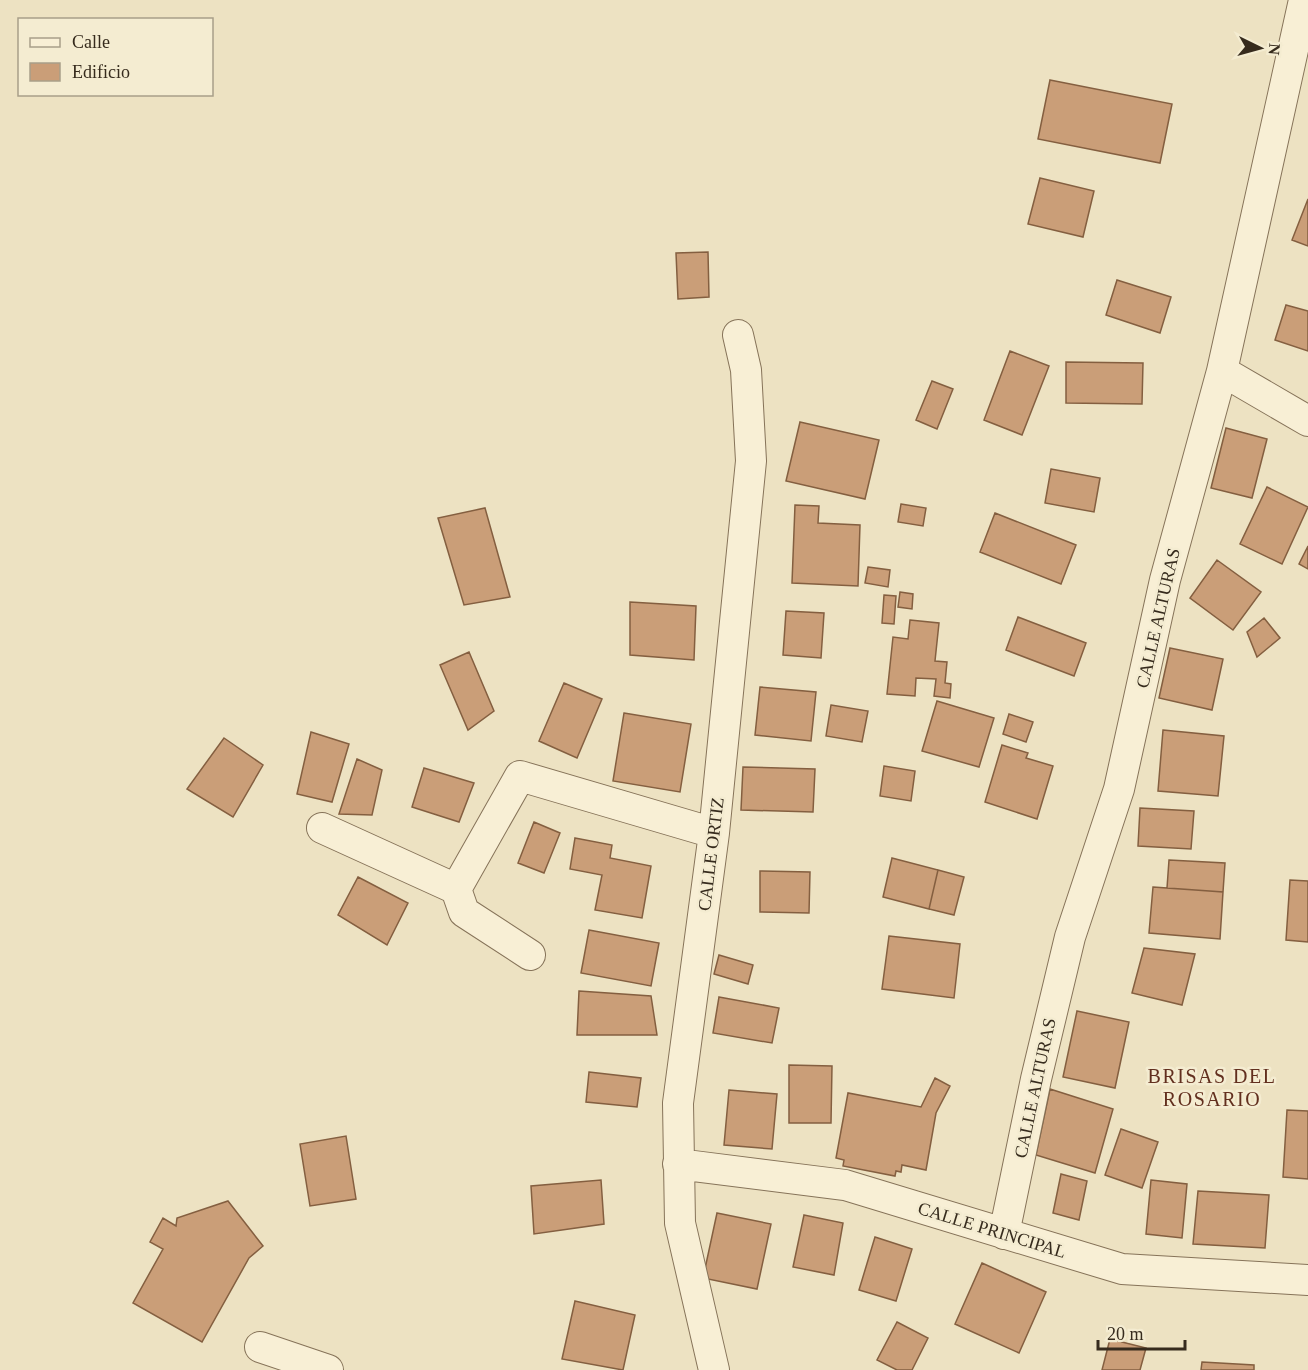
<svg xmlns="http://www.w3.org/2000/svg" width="1308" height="1370" viewBox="0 0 1308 1370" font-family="Georgia,serif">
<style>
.building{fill:#ca9e78;stroke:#845f40;stroke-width:1.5}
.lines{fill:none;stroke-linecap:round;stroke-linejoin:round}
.minor-casing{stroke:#867359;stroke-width:32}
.minor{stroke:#f8efd5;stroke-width:30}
.labels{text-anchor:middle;stroke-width:5;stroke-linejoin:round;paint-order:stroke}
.street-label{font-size:18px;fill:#362b1d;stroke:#f4ecd1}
.neighbourhood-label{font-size:20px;letter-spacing:1.5px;fill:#622f1e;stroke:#f4ecd1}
</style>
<rect width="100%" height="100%" fill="#ede2c2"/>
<path class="building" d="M1050 80 1172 104 1160 163 1038 139Z
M1040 178 1094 191 1083 237 1028 224Z
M1308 199V246L1292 240Z
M708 252 709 297 678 299 676 253Z
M1117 280 1171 297 1160 333 1106 315Z
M1286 305 1308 311V351L1275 340Z
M1010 351 1049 366 1022 435 984 420Z
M1066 362 1143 363 1142 404 1066 403Z
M932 381 953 389 937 429 916 420Z
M800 422 879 440 865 499 786 481Z
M1226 428 1267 439 1252 498 1211 488Z
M1051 469 1100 478 1094 512 1045 503Z
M1267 487 1308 507 1282 564 1240 544Z
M901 504 926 508 923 526 898 522Z
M795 505 819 506 818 523 860 525 858 586 792 583Z
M485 508 510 597 464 605 438 518Z
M995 513 1076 545 1061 584 980 552Z
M1308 546V569L1299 564Z
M1217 560 1261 592 1233 630 1190 598Z
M868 567 890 570 888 587 865 583Z
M900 592 913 594 912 609 898 607Z
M884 595 896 596 894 624 882 623Z
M630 602 696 606 694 660 630 655Z
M786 611 824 613 821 658 783 655Z
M1018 617 1086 643 1074 676 1006 650Z
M1264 618 1280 638 1257 657 1247 632Z
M910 620 939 623 935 661 947 662 945 683 951 684 950 698 934 696 936 679 916 678 915 696 887 694 893 637 908 639Z
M1170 648 1223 659 1212 710 1159 698Z
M469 652 494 711 468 730 440 665Z
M564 683 602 699 577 758 539 741Z
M760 687 816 692 811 741 755 735Z
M937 701 994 718 979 767 922 751Z
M831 705 868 711 862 742 826 736Z
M624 713 691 724 680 792 613 781Z
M1009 714 1033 722 1026 742 1003 734Z
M1163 730 1224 736 1218 796 1158 791Z
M311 732 349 744 332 802 297 794Z
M224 738 263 765 233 817 187 789Z
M1002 745 1028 753 1026 758 1053 766 1037 819 985 802Z
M357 759 382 770 372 815 339 814Z
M884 766 915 771 911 801 880 796Z
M743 767 815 769 813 812 741 810Z
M424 768 474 783 459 822 412 807Z
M1140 808 1194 811 1191 849 1138 846Z
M534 822 560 833 544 873 518 863Z
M575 838 612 845 610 858 651 866 642 918 595 910 602 875 570 869Z
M892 858 938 870 929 909 883 897Z
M1169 860 1225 863 1223 892 1167 888Z
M938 870 964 877 954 915 929 909Z
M760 871 810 872 809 913 760 912Z
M358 877 408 903 387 945 338 915Z
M1290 880 1308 881V942L1286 940Z
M1153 887 1223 892 1220 939 1149 933Z
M589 930 659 943 651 986 581 973Z
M889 936 960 944 954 998 882 989Z
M1144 948 1195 954 1182 1005 1132 993Z
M719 955 753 965 748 984 714 974Z
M579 991 651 996 657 1035H577Z
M719 997 779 1008 772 1043 713 1033Z
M1077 1011 1129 1022 1115 1088 1063 1077Z
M789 1065 832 1066 831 1123H789Z
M589 1072 641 1078 637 1107 586 1102Z
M935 1078 950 1086 936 1113 926 1170 902 1165 901 1172 896 1171 895 1176 843 1166 844 1160 836 1158 848 1093 921 1107Z
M1050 1089 1113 1109 1095 1173 1036 1155Z
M729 1090 777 1094 772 1149 724 1145Z
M1287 1110 1308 1111V1179L1283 1177Z
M1121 1129 1158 1142 1142 1188 1105 1175Z
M346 1136 356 1199 310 1206 300 1144Z
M1061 1174 1087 1181 1079 1220 1053 1213Z
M601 1180 604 1224 534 1234 531 1186Z
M1151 1180 1187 1184 1182 1238 1146 1234Z
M1198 1191 1269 1195 1265 1248 1193 1244Z
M228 1201 263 1246 249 1258 202 1342 133 1303 163 1249 150 1242 163 1218 176 1226 177 1218Z
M717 1213 771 1224 757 1289 703 1278Z
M804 1215 843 1223 834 1275 793 1267Z
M875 1237 912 1249 896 1301 859 1290Z
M982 1263 1046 1292 1019 1353 955 1324Z
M575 1301 635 1315 623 1370 562 1359Z
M897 1322 928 1338 912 1370H897L877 1360Z
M1110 1339 1146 1348 1140 1370H1102Z
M1202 1362 1254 1365V1370H1201Z"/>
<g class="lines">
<defs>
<path id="minor" d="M1222 371 1308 421
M322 828 456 889 464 912 530 955
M456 889 520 776 714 833
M678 1164 845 1185 1122 1269 1308 1280
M1004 1234 1036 1079 1070 937 1119 789 1165 580 1222 371 1304 0
M260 1347 328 1370
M714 1370 680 1223 678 1103 714 833 751 461 746 370 738 335"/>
</defs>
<use href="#minor" class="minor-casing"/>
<use href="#minor" class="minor"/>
</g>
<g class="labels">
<g class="street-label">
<text transform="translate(1158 618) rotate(-77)" y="6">CALLE ALTURAS</text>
<text transform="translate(711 854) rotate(-83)" y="6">CALLE ORTIZ</text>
<text transform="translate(1035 1088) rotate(-78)" y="6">CALLE ALTURAS</text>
<text transform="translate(992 1230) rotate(17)" y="6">CALLE PRINCIPAL</text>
</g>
<g class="neighbourhood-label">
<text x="1212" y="1083">BRISAS DEL<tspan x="1212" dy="23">ROSARIO</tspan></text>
</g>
</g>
<rect x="18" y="18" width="195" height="78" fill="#f4ecd1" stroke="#a89f89" stroke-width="1.5"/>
<rect x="30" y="38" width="30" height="9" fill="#f8efd5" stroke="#a89f89" stroke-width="1.5"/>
<text x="72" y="48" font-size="18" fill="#362b1d">Calle</text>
<rect x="30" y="63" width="30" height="18" fill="#ca9e78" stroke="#a89f89" stroke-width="1.5"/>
<text x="72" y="78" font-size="18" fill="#362b1d">Edificio</text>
<g transform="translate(1260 48) rotate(95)" stroke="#f4ecd1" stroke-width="4.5" paint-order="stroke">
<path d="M0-4.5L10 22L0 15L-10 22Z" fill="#362b1d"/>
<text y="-9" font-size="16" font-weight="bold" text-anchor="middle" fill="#362b1d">N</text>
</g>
<path d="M1098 1340v9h87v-9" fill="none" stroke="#362b1d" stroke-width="3"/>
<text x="1107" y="1340" font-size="18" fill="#362b1d" stroke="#f4ecd1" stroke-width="4.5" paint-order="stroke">20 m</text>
</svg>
